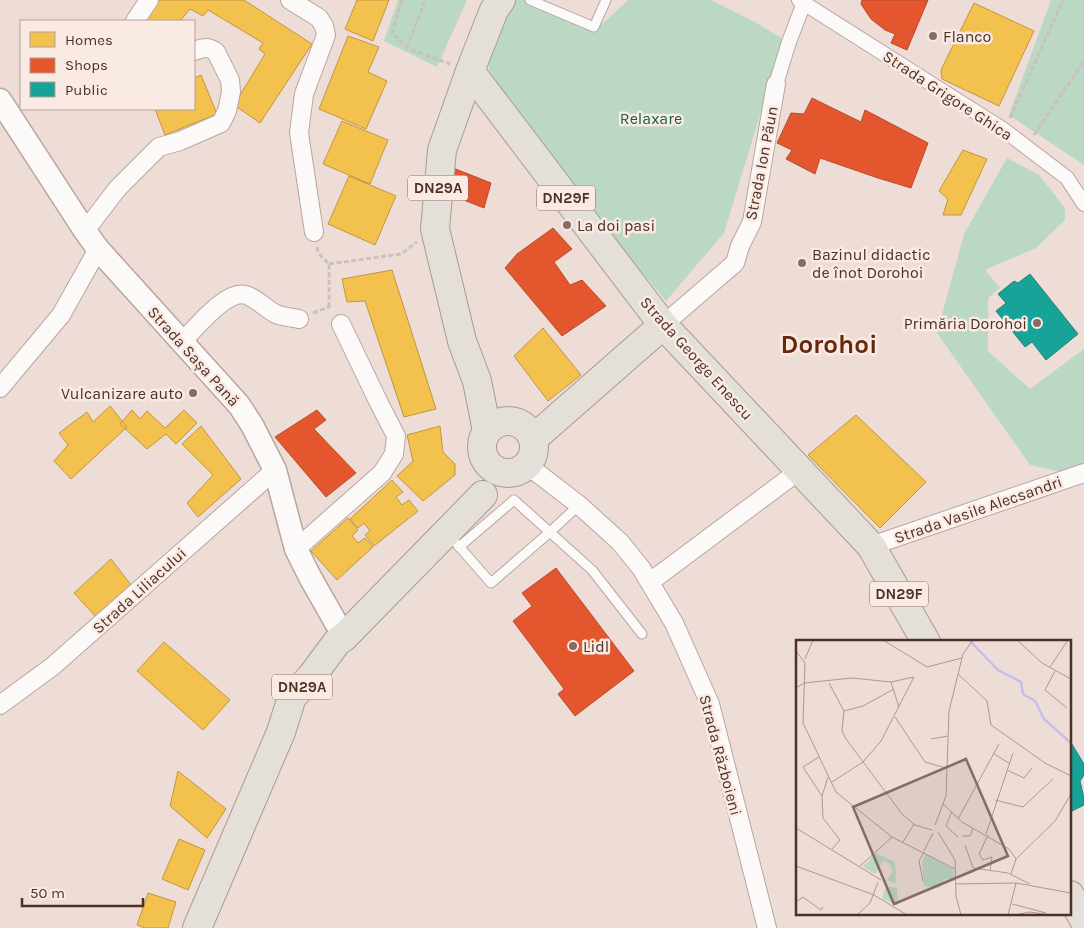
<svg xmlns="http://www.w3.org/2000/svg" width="1084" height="928" viewBox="0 0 1084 928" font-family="Karla,sans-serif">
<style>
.green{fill:#bad8c3}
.homes{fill:#f2c14e;stroke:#c19642}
.shops{fill:#e4572e;stroke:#b74c2b}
.public{fill:#17a398;stroke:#288176}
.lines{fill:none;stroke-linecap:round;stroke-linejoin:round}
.service-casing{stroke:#baa59e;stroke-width:11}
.pedestrian-casing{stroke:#baa59e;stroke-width:16}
.minor-casing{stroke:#baa59e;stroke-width:20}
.tertiary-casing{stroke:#baa59e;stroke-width:25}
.primary-casing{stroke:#a89c8c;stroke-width:30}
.path{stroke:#c9c1bd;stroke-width:3;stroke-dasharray:5 2.5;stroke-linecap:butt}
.service{stroke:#fcfaf9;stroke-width:9}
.pedestrian{stroke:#fcfaf9;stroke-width:14}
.minor{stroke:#fcfaf9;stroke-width:18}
.tertiary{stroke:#fcfaf9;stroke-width:22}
.primary{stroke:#e4e0d9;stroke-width:28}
.poi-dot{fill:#866d63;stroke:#faeae4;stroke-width:2}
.labels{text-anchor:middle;stroke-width:5;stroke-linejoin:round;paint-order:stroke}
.shield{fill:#faeae4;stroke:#82685e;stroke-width:1}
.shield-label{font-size:15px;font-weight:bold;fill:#4e3125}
.poi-label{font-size:16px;fill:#4e3125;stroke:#faeae4;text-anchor:start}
.street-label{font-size:16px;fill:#4e3125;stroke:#faeae4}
.park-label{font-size:16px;fill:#126345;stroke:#faeae4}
.town-label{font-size:26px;font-weight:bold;fill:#66290d;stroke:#faeae4}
.inset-river{fill:none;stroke:#c3bfec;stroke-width:2.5}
.inset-road{fill:none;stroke:#ae9890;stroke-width:1}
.view{fill:#866d63;fill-opacity:0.15;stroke:#866d63;stroke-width:2.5}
.inset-edge{fill:none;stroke:#4e3125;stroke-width:2.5}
</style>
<rect width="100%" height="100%" fill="#eeddd7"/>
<path class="green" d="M398 0H467L437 67 384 41Z
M512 0H527L596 30 628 0H711L755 22 783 39 724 233 666 301 615 240 490 82 487 46Z
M1051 0H1084V165L1009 115Z
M1007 158 1039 175 1065 208V220L1036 248 985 270 1000 288 988 298V351L1030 389 1084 349V464L1062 472 1030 465 937 333 964 234Z"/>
<path class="homes" d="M155 0H244L312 44 260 123 234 105 265 54 259 49 263 43 208 10 203 16 190 9 180 21H142Z
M357 0H389L373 41 345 29Z
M974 3 1034 31 999 106 942 79 941 70Z
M348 36 379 47 368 72 387 81 366 129 319 109Z
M201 75 217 114 165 135 155 109H194V78Z
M342 121 388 140 370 184 323 164Z
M963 150 987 159 961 215H943L948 199 939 191Z
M349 176 396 196 375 245 328 224Z
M392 270 436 409 404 417 365 301 347 302 342 279Z
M543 328 581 375 548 401 514 356Z
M110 406 127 427 71 479 54 461 68 445 59 433 87 412 93 422Z
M132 410 140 419 147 411 165 428 184 410 197 423 176 444 166 434 147 449 120 424Z
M856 415 926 482 880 528 808 455Z
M201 426 241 479 198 517 187 503 213 475 182 444Z
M440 426 443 452 455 464V475L423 501 397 476 413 461 407 435Z
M392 480 403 492 396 497 402 505 409 500 418 511 374 546 365 535 370 531 364 523 358 528 350 519Z
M348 518 358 530 352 536 358 543 365 538 373 547 337 580 311 551Z
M111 559 131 585 97 618 74 593Z
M164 642 230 700 203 730 137 671Z
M178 771 226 809 207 838 170 806Z
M179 839 205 850 188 890 162 879Z
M148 893 176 902 168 928H145L137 925Z"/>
<path class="shops" d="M862 0H928L907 50 891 43 895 34 885 30 871 19 861 4Z
M812 98 861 122 865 110 928 143 911 188 878 178 820 158 815 174 786 159 792 150 777 143 791 113 804 114Z
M448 166 491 183 484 208 441 191Z
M553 228 572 249 554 262 570 285 582 280 606 306 562 336 505 268 517 254Z
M317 410 326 420 314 429 356 473 326 497 275 437Z
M556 568 634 671 575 716 558 694 564 689 513 621 532 606 522 593Z"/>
<path class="public" d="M1030 274 1078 334 1046 360 1032 342 1025 347 996 311 1006 303 998 294 1014 281 1018 283Z
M1070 741 1084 764V775L1080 781 1084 798V805L1070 812Z"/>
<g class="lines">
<defs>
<path id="service" d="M530 0 594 27 606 0
M457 544 491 583 550 532 579 505
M459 547 514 500 592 570 642 634"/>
<path id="pedestrian" d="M799 0 1004 130 1067 178 1084 204
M776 84 789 42 805 0"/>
<path id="minor" d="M290 0 319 18 324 26 326 35 304 94 299 133 314 232
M135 21 149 0
M85 231 117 189 159 147 180 141 221 123 227 111 231 92 230 80 216 52C208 46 203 48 194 51
M663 325 735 263 740 246 752 222 776 84
M182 342C195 329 226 289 246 295 256 298 266 309 276 314 282 317 291 317 299 319
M0 388 61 315 98 249
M527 465 579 505 620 542 641 568 674 623 710 704 767 928
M871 546 1084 473
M296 549 382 473 394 454 396 436 379 403 341 324
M650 582 800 470
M0 705 53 666 275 470"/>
<path id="tertiary" d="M0 100 85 231 98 249 239 405 252 425 275 470 296 549 310 577 344 637"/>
<path id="primary" d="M470 71 663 325 871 546 926 642
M482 447a26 26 0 1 1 52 0a26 26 0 1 1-52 0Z
M487 431 477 381 462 341 435 229 442 150 470 71 494 10 501 0
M533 439 663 325
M1070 895 1084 920
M197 928 281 732 292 697 311 677 337 642 344 637 483 495"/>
</defs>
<use href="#service" class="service-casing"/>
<use href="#pedestrian" class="pedestrian-casing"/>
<use href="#minor" class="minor-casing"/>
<use href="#tertiary" class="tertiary-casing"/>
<use href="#primary" class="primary-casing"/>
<path class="path" d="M402 0 392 33 407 48 450 64
M407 48 425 0
M1010 118 1063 0
M1034 135 1084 61
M317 247 318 253 329 264V307
M329 264 401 254 417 242
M313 313 329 307 330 308"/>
<use href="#service" class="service"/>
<use href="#pedestrian" class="pedestrian"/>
<use href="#minor" class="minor"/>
<use href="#tertiary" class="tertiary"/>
<use href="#primary" class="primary"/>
</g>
<g class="poi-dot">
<circle cx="933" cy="36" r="5"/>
<circle cx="567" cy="225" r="5"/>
<circle cx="802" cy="263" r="5"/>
<circle cx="1037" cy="323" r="5"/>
<circle cx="193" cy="393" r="5"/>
<circle cx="573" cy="646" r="5"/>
</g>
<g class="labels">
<g class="shield">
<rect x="408" y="175.5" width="60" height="25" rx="4"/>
<rect x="537" y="185.5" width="58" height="25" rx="4"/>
<rect x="870" y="581.5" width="58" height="25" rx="4"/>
<rect x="272" y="674.5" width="60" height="25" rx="4"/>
</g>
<g class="shield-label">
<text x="438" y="193">DN29A</text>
<text x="566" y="203">DN29F</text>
<text x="899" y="599">DN29F</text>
<text x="302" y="692">DN29A</text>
</g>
<g class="poi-label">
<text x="943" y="42">Flanco</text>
<text x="577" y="231">La doi pasi</text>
<text x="812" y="260">Bazinul didactic<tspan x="812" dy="18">de înot Dorohoi</tspan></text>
<text x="1027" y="329" text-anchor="end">Primăria Dorohoi</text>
<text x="183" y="399" text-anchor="end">Vulcanizare auto</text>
<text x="583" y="652">Lidl</text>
</g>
<g class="street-label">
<text transform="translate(948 95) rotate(33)" y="6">Strada Grigore Ghica</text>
<text transform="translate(761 163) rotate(-79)" y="6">Strada Ion Păun</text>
<text transform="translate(194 356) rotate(48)" y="6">Strada Sașa Pană</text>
<text transform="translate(697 358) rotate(48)" y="6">Strada George Enescu</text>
<text transform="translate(978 509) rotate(-19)" y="6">Strada Vasile Alecsandri</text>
<text transform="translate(139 590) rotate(-42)" y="6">Strada Liliacului</text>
<text transform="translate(721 755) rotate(75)" y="6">Strada Războieni</text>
</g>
<g class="park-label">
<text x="651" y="124">Relaxare</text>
</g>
<g class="town-label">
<text x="829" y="353">Dorohoi</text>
</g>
</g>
<g transform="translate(796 640)">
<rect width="275" height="275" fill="#eeddd7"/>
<path d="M80 213 99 222 100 244 91 240 97 231 93 223 87 221 79 234 67 227ZM129 214 157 229 158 239H148L144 248 128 246 126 223ZM90 246 101 248 102 266 86 258Z" fill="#bad8c3"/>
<path class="inset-river" d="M173 0 202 30 225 42 227 54 239 61 248 79 275 103"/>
<path class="inset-road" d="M87 0 131 27 166 18M221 0 246 23 275 39M0 11 9 23 7 83 40 152 96 197 159 229M9 19 17 0M254 27 272 0M259 31 249 50 271 68M162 34 191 61 195 85 249 123 275 136M95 42 103 67M33 43 48 71 46 91 50 99 106 174 119 185 136 190M0 48 8 43 56 38 95 42 118 37M48 71 67 66 98 49M99 77 129 122 150 128M135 99 152 96M198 114 213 123M23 117 7 127 26 156M211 130 228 138 236 128M32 137 26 156 27 178 44 200 36 209M36 142 67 122 85 101 118 37M199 160 227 167 257 139M147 164 166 182 213 209 220 219M156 171 150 186 162 197M162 179 203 104M139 185 150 156 153 71 167 14 177 0M0 188 85 240M142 192 159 220 160 256 165 275M190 194 217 113M192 195 183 214 187 220 196 217 194 231M166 196H174L177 188M107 202 118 184M169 205 177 228 212 233 234 244M128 211 137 193M0 226 78 255 111 275M63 227 96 197M215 234 220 219 259 181 275 154M127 241 123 221 128 212M159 244 220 243M0 262 7 257 25 270 27 267M216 264 250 273M61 275 74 263 82 242M212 275 220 243 275 253M220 275 233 272 255 275"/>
<path class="view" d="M170 119 212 216 98 264 57 167Z"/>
<rect width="275" height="275" class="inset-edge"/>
</g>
<rect x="20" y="20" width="175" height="90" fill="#faeae4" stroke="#b5a098"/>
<rect x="30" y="32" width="25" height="15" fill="#f2c14e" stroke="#b5a098"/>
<text x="65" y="45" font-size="15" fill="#4e3125">Homes</text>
<rect x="30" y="58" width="25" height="15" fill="#e4572e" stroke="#b5a098"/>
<text x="65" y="70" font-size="15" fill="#4e3125">Shops</text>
<rect x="30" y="82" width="25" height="15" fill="#17a398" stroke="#b5a098"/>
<text x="65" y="95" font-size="15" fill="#4e3125">Public</text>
<path d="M22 898v8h121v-8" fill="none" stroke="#4e3125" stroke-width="2.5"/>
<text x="30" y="898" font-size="15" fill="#4e3125" stroke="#faeae4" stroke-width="4" paint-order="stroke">50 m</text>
</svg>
